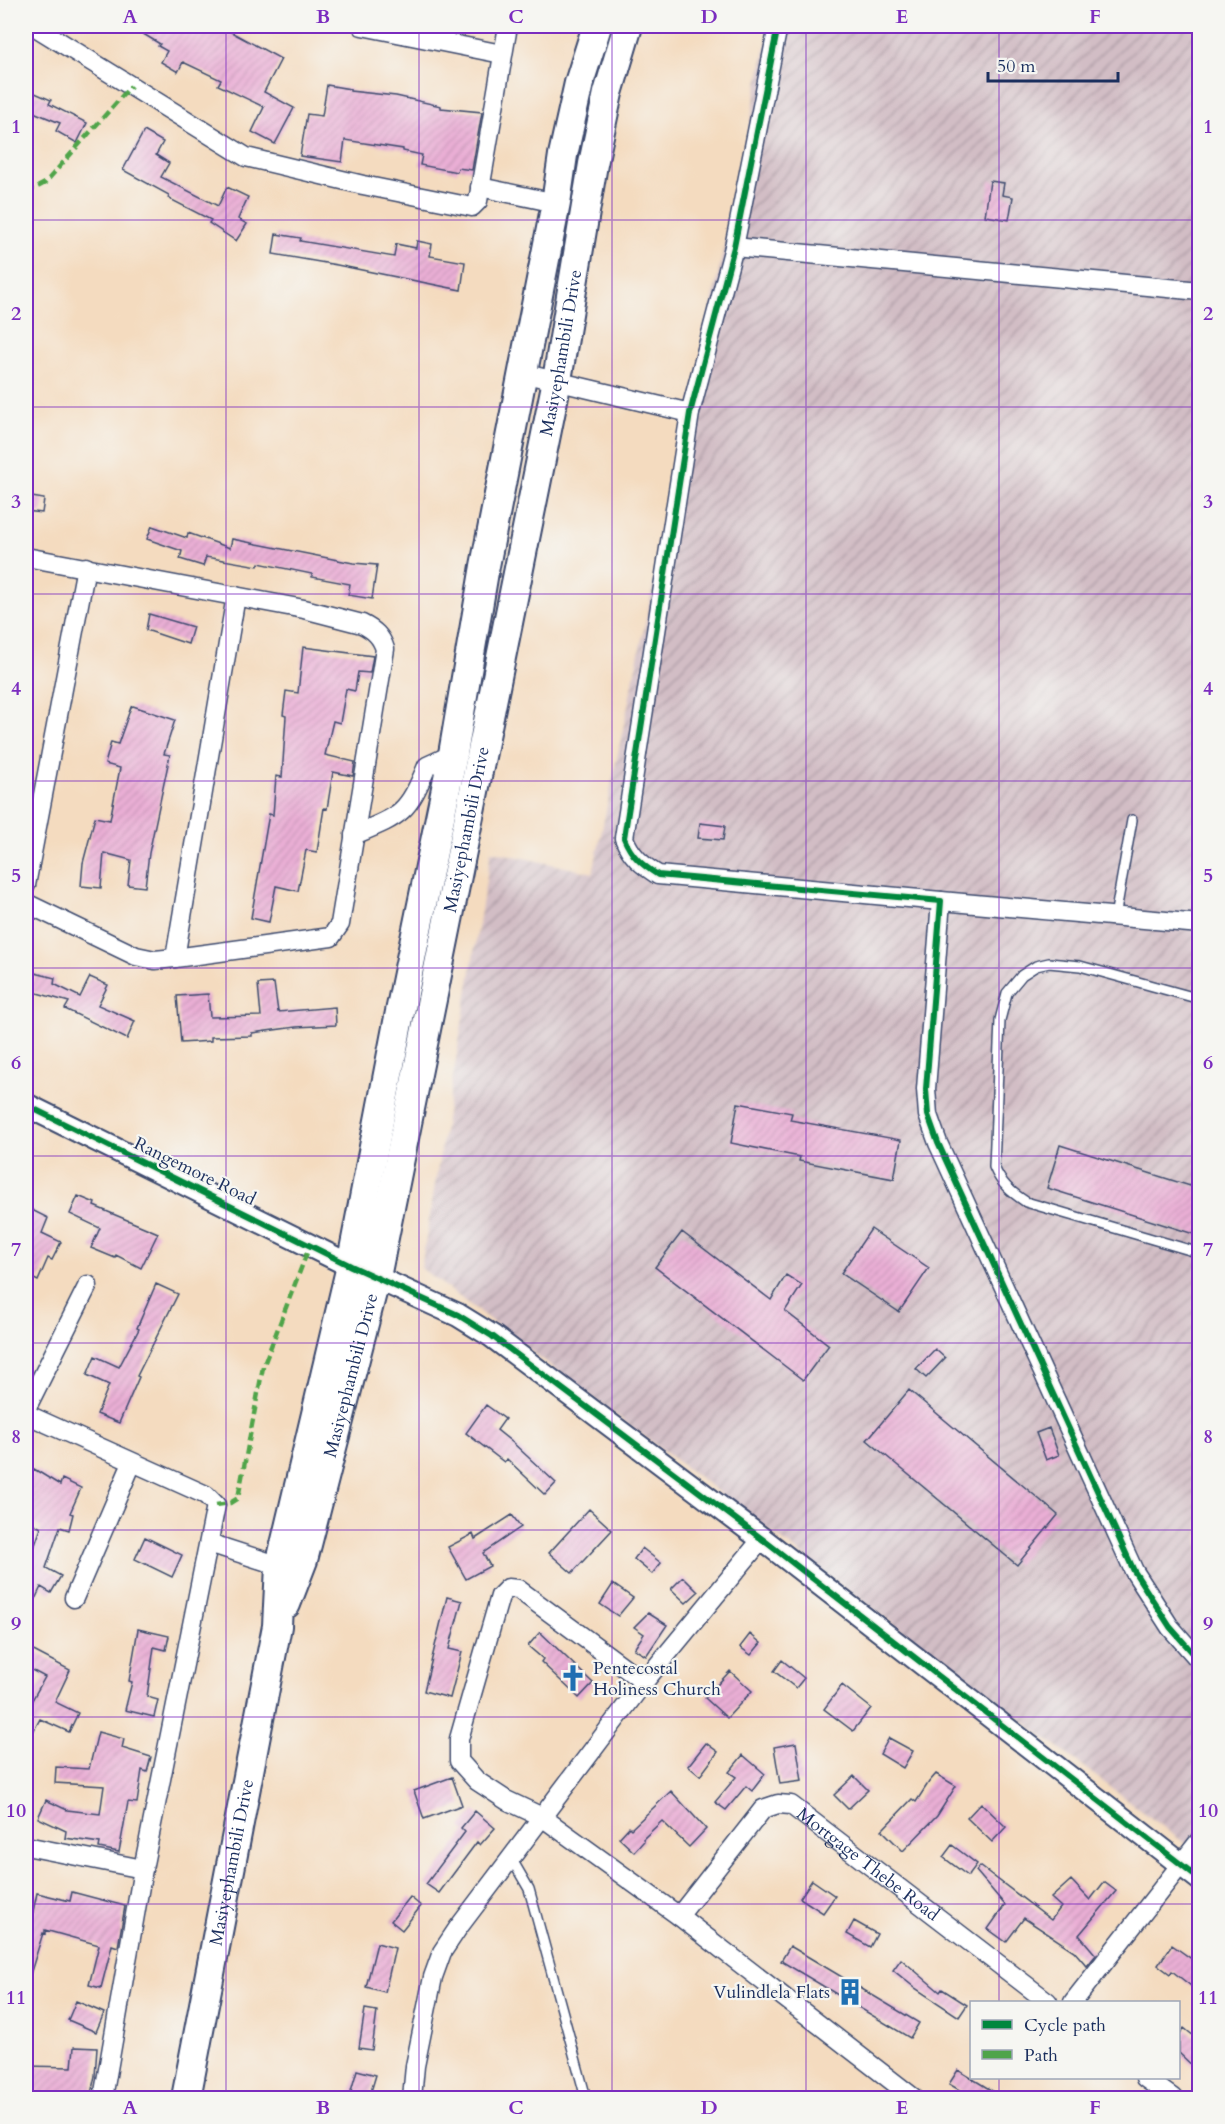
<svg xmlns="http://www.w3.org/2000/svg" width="1225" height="2124" viewBox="0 0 1225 2124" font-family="Cardo,serif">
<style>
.industrial{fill:url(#industrial-furrows)}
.building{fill:url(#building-hatch)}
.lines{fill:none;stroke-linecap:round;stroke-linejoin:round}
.service-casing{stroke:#3c496d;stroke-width:12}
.minor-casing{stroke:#3c496d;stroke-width:21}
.tertiary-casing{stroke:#3c496d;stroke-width:26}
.primary-casing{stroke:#3c496d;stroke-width:32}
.service{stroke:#fff;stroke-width:9}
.minor{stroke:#fff;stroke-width:18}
.tertiary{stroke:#fff;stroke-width:22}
.primary{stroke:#fff;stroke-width:28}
.quiet{stroke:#4fa44a;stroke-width:4.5;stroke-dasharray:9 4.5;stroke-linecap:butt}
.cycleway-casing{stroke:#f6f6f2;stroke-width:10}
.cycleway{stroke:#00873e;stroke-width:6}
.grid{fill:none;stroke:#7b2cbf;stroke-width:1.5;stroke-opacity:0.55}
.labels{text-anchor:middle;stroke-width:4.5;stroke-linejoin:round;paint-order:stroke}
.street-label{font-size:18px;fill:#1b2f5e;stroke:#f6f6f2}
.poi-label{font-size:18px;fill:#1b2f5e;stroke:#f6f6f2;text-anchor:start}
.neatline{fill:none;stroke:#7b2cbf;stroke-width:2}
.grid-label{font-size:20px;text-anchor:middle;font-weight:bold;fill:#7b2cbf}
</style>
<defs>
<pattern id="industrial-furrows" width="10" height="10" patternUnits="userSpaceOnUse" patternTransform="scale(1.5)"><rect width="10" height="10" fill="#d2bdc5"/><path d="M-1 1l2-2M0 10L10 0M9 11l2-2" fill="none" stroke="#aa9aa3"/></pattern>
<pattern id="building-hatch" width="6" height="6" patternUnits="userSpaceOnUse" patternTransform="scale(1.5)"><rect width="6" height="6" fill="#eaafd5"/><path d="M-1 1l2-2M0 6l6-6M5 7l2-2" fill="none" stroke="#c897b9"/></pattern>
</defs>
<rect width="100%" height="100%" fill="#f6f6f2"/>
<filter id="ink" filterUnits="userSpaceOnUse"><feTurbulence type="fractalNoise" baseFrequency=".0167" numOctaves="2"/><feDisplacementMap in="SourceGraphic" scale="12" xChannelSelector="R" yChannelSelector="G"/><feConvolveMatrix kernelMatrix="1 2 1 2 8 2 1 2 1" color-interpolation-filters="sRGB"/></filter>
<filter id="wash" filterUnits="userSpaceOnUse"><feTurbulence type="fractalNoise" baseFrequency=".008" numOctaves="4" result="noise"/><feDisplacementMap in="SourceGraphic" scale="24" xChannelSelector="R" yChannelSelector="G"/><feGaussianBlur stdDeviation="1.35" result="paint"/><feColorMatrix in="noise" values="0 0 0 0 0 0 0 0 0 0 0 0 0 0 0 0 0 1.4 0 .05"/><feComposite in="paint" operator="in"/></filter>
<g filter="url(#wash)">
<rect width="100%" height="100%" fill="#f4dbbf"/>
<path class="industrial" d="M770 26H1199V1854L421 1268 491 851 593 873Z"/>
<g id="blocks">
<path class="building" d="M130 26H220L281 59 264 92 294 108 275 144 252 132 264 107 218 85 221 80 183 62 178 72 161 62 167 51 158 46 160 44Z
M327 85 350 89V91L396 96 441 106V108L482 112 472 170 458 168 457 172 420 165 422 155 403 151V149L345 140 342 162 300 156 307 114 322 116Z
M26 89 51 100 49 104 87 123 77 143 56 131 60 123 26 109Z
M144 131 163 142 156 155 169 163 161 177 218 206 227 187 248 197 238 219 247 224 236 241 209 223 211 220 168 198 169 195 123 170Z
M990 181 1004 183 1002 195 1013 197 1009 220 985 216Z
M276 234 301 238 300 241 394 257 396 244 416 248 417 241 432 244 430 256 465 262 461 290 337 265 273 254Z
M26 496 44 499 42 513 26 511Z
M152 526 187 538 188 533 230 548 232 539 353 563 377 565 372 599 348 595 350 584 312 577V574L259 563 258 566 206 557 203 566 180 559 182 551 147 539Z
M149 614 193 627 188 644 146 630Z
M303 647 373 656 370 673 358 672 355 691 346 689 340 723 333 721 325 755 355 762 353 776 333 772 327 809 324 808 317 852 306 850 298 891 276 886 269 922 251 918 269 814 273 815 276 776 282 777 286 716 283 715 286 691 298 693Z
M133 706 175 720 164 754 170 755 149 853 145 887 128 885 131 860 104 853 101 888 81 886 83 863 95 817 110 820 120 768 105 764 111 742 118 744 131 707Z
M700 823 725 826 723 840 698 838Z
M35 973 55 978 54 984 80 997 90 977 108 985 98 1005 135 1021 127 1039 65 1009 69 1002 30 991Z
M274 983 278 1012 335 1007 336 1025 296 1027 252 1033V1036L211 1037V1041L181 1043 177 996 208 994 210 1017 261 1016 258 984Z
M738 1103 792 1113 790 1120 901 1140 894 1179 799 1161 800 1157 731 1143Z
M1060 1145 1200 1189V1236L1047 1188Z
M78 1196 95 1203 94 1206 158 1233 141 1268 116 1255 115 1258 91 1248 100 1228 70 1214Z
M26 1207 48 1218 42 1233 61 1242 52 1260 48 1258 38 1281 26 1275Z
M871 1229 929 1268 899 1312 841 1273Z
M682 1232 771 1300 786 1275 802 1285 785 1311 829 1345 803 1380 655 1267Z
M156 1284 178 1294 137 1376 139 1377 119 1423 97 1414 109 1385 87 1375 95 1356 119 1367 139 1329 137 1328Z
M935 1349 945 1358 926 1378 916 1369Z
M909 1390 1058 1515 1017 1565 867 1440Z
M486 1405 505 1419 497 1430 513 1443 556 1483 545 1495 507 1459 504 1462 466 1433Z
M1049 1428 1059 1455 1046 1460 1036 1433Z
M34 1469 60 1485 62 1479 81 1488 70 1513 73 1514 69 1530 60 1527 46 1568 61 1576 51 1593 41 1587 26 1618V1570L41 1528 26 1519V1483Z
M589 1509 612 1530 572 1573 549 1553Z
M512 1515 521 1527 483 1553 490 1566 466 1579 448 1547 473 1534 475 1539Z
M145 1537 182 1555 172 1577 135 1559Z
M642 1548 661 1563 652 1574 634 1559Z
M683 1577 698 1592 686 1603 671 1589Z
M613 1584 633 1598 618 1616 600 1604Z
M447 1597 462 1601 449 1649 462 1652 450 1698 424 1691Z
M648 1613 667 1625 646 1656 634 1649 644 1634 634 1627Z
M138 1629 169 1636 166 1650 154 1647 147 1697 158 1700 154 1717 125 1710 132 1682 129 1681Z
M540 1632 593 1683 579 1698 541 1662 543 1659 528 1646Z
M750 1634 761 1643 751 1655 740 1647Z
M26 1647 70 1670 55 1702 78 1713 69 1732 40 1719 26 1745V1711L45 1677 26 1667Z
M782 1660 804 1678 796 1688 774 1671Z
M730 1671 752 1691 727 1718 705 1698Z
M842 1685 871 1708 853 1731 824 1709Z
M98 1732 124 1739 122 1748 151 1757 147 1772 142 1770 137 1803 128 1802 119 1852 99 1848 100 1843 65 1838 66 1831 38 1818 46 1800 67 1810 100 1814 104 1786 55 1783 56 1767 89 1769Z
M889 1738 913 1751 903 1768 880 1754Z
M706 1743 718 1752 700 1776 688 1766Z
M796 1743 802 1781 780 1784 774 1747Z
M743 1755 765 1774 752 1791 746 1786 726 1810 715 1802 736 1777 729 1772Z
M936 1774 956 1786 937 1816 903 1851 882 1830 912 1799 916 1802 929 1782Z
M854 1776 868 1790 848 1809 834 1795Z
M452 1777 462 1805 424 1819 414 1791Z
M671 1791 706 1829 689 1847 662 1821 643 1839 644 1841 634 1852 619 1838 629 1827 631 1829Z
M981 1803 1006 1827 992 1842 967 1818Z
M475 1811 495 1828 480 1845 477 1842 439 1893 426 1884 465 1832 461 1828Z
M952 1845 977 1864 968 1876 943 1857Z
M980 1866 1051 1920 1061 1907 1051 1898 1071 1880 1090 1900 1104 1882 1116 1891 1079 1935 1096 1955 1087 1966 1074 1951 1024 1918 1006 1942 988 1929 1005 1905 976 1871Z
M812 1880 835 1896 823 1913 800 1898Z
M72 1892 125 1906 118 1947 112 1945 101 1988 89 1985 99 1945 45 1930V1934L43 1933 29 1978H26V1944L37 1893 70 1901Z
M410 1897 421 1906 402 1930 391 1921Z
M854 1921 877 1934 870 1947 847 1934Z
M377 1943 395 1948 385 1992 366 1987Z
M1172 1945 1200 1965V1993L1172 1971 1170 1974 1158 1965Z
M790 1946 919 2023 910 2038 781 1961Z
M901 1959 940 1992 942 1989 967 2005 959 2017 915 1988 893 1970Z
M76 2001 104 2013 96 2032 68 2020Z
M365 2009 377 2011 372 2050 359 2048Z
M1184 2028 1200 2041V2073L1179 2053V2036Z
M74 2047 97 2048 95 2076 90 2098H26V2066L72 2067Z
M357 2070 376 2075 369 2098H349Z
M958 2070 1004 2098H973L949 2084Z"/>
</g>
</g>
<g filter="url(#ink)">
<use href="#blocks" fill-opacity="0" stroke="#3c496d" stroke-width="1.5"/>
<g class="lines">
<defs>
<path id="service" d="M1115 917 1132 820
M1200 999 1080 966 1049 963 1036 966 1022 975 1007 993 1000 1020 994 1167C1001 1184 1011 1192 1026 1202L1200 1253
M511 1858 529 1889 586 2098"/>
<g id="minor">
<path d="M34 26 246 157 363 185 472 207 478 201 508 26"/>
<path d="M362 26 502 54"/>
<path d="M778 26 734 247 690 413 624 838C631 856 642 865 658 875L941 901 926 1089 928 1115 938 1143 1134 1571 1170 1627 1200 1661"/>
<path d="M480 187 556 203"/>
<path d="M734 247 1200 291"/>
<path d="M522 373 690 413"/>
<path d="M26 557 304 609 362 624C374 630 381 636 385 649L340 924 331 937 175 958 155 960 136 956 26 903"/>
<path d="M354 835C402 815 407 814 427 766L453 754"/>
<path d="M26 885 86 567"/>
<path d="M941 901 1200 924"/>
<path d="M175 958 236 596"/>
<path d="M26 1409 88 1285"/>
<path d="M26 1414 206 1495 216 1505 143 1869 103 2098"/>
<path d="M209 1543 280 1566"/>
<path d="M74 1598 132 1463"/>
<path d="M644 1682 518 1589 508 1588 500 1596 459 1739V1761L477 1781 506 1800 542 1817 679 1916 914 2098"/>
<path d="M26 1846 143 1869"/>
<path id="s1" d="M679 1916 763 1809 778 1804 791 1805 1048 2002"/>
<path d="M1073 2002 1200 1840"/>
<path d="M1145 2078 1173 2098"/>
<path d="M412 2098 415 2066 433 1977 442 1952 458 1928 644 1682 762 1539"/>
</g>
<path id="tertiary" d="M26 1105 351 1266 458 1315 492 1336 762 1539 1200 1879"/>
<g id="primary">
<path id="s2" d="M286 1604 303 1560 376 1277 557 380 593 164 608 93 628 26"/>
<path id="s3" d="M186 2098 277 1626 280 1566 351 1266 400 1012 453 754 485 566 556 203 563 155 579 83 597 26"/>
</g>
</defs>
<use href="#service" class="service-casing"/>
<use href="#minor" class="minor-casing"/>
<use href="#tertiary" class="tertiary-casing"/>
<use href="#primary" class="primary-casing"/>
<use href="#service" class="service"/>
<use href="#minor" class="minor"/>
<use href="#tertiary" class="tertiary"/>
<use href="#primary" class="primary"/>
<path class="quiet" d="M26 193 45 183 131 86
M216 1505 230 1503 238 1498 263 1367 310 1245"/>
<defs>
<path id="cycleway" d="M778 26 734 247 690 413 624 838C631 856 642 865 658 875L941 901 926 1089 928 1115 938 1143 1134 1571 1170 1627 1200 1661
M26 1105 351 1266 458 1315 492 1336 762 1539 1200 1879"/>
</defs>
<use href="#cycleway" class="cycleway-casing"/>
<use href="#cycleway" class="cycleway"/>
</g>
</g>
<path class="grid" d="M226 26V2098M419 26V2098M612 26V2098M806 26V2098M999 26V2002M26 220H1200M26 407H1200M26 594H1200M26 781H1200M26 968H1200M26 1156H1200M26 1343H1200M26 1530H1200M26 1717H1200M26 1904H1200M999 2078V2098"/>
<defs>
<symbol id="church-bare" viewBox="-9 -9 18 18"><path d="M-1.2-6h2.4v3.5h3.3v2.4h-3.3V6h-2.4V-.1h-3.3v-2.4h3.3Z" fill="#1f6fb2" stroke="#f6f6f2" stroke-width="2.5" paint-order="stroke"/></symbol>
<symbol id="building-bare" viewBox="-9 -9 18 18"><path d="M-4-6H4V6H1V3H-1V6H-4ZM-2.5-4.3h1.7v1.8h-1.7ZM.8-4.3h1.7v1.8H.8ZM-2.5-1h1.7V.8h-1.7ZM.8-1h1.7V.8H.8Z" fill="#1f6fb2" stroke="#f6f6f2" stroke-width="2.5" paint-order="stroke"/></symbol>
</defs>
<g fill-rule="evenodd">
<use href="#church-bare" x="554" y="1659" width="38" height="38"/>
<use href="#building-bare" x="831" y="1973" width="38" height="38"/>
</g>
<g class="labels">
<g class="street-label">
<text dy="6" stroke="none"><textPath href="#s2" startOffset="1282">Masiyephambili Drive</textPath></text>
<text dy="6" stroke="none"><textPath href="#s2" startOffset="796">Masiyephambili Drive</textPath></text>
<text transform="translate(195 1171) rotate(26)" y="6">Rangemore Road</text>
<text dy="6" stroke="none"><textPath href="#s2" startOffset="238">Masiyephambili Drive</textPath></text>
<text dy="6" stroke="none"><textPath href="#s3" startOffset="240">Masiyephambili Drive</textPath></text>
<text dy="6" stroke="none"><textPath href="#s1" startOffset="262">Mortgage Thebe Road</textPath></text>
</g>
<g class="poi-label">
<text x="593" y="1674">Pentecostal<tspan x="593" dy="21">Holiness Church</tspan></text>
<text x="830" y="1998" text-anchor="end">Vulindlela Flats</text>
</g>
</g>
<rect width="1225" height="2124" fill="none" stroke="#f6f6f2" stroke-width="66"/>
<rect x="970" y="2001" width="210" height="78" fill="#f6f6f2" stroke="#9ea6b7" stroke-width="1.5"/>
<rect x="982" y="2020" width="30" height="9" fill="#00873e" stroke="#9ea6b7" stroke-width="1.5"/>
<text x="1024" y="2031" font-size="18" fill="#1b2f5e">Cycle path</text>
<rect x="982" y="2050" width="30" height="9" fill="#4fa44a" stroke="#9ea6b7" stroke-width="1.5"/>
<text x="1024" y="2061" font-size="18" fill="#1b2f5e">Path</text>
<path d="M988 72v9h130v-9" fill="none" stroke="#1b2f5e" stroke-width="3"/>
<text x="997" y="72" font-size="18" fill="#1b2f5e" stroke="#f6f6f2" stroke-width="4.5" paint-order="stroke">50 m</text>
<rect x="33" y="33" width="1159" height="2058" class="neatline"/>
<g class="grid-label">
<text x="130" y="23">A</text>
<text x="323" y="23">B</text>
<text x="516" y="23">C</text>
<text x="709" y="23">D</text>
<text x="902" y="23">E</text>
<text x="1095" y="23">F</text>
<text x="16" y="133">1</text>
<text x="1208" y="133">1</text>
<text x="16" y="320">2</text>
<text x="1208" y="320">2</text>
<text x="16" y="508">3</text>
<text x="1208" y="508">3</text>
<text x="16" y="695">4</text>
<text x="1208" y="695">4</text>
<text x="16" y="882">5</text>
<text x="1208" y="882">5</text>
<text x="16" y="1069">6</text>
<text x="1208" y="1069">6</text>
<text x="16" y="1256">7</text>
<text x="1208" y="1256">7</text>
<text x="16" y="1443">8</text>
<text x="1208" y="1443">8</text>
<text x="16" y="1630">9</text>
<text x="1208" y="1630">9</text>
<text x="16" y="1817">10</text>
<text x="1208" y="1817">10</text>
<text x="16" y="2004">11</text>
<text x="1208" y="2004">11</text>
<text x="130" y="2114">A</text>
<text x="323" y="2114">B</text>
<text x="516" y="2114">C</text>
<text x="709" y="2114">D</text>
<text x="902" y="2114">E</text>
<text x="1095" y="2114">F</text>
</g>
</svg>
